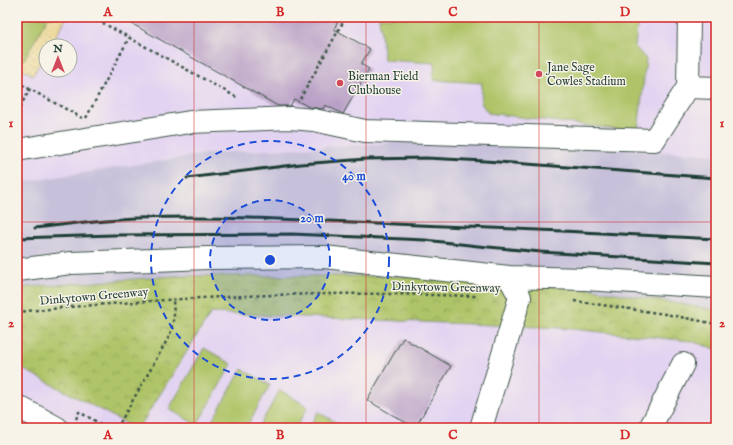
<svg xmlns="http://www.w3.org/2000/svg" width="733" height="445" viewBox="0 0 733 445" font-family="'IM FELL English',serif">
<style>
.built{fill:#e3d3f2;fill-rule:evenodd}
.industrial{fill:#c6c0da}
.sand{fill:url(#sand-dots);stroke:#868c69}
.park{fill:url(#park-crowns);stroke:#67804e}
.pitch{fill:#afc468;stroke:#67804e}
.building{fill:#b89fc6}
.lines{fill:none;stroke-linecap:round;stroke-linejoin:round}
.minor-casing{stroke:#3e5549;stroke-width:24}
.path{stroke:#3e5549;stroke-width:2.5;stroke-dasharray:3 3;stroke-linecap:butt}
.minor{stroke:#fff;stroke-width:22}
.rail{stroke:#1f3d34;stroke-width:3}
.grid{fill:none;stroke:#d62828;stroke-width:1;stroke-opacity:0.55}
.ring{fill:none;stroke:#1d4ed8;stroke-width:2;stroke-dasharray:7 5}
.poi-dot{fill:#d1495b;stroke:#f7f3e8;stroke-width:1.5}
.labels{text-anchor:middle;stroke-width:3;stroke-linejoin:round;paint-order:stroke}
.poi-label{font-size:12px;fill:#1f3d34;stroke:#f7f3e8;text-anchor:start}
.street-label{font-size:12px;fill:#1f3d34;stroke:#f7f3e8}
.centre{fill:#1d4ed8;stroke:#f7f3e8;stroke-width:2}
.ring-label{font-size:12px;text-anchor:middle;font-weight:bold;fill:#1d4ed8;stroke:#f7f3e8;stroke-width:3;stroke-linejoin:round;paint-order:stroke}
.neatline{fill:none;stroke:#d62828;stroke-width:1.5}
.grid-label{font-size:13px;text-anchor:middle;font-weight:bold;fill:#d62828}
</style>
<defs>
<pattern id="sand-dots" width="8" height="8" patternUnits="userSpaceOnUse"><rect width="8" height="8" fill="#eeda9e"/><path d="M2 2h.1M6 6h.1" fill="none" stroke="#ccbc89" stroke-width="1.8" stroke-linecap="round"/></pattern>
<pattern id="park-crowns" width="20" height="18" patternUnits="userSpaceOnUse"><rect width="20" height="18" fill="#afc468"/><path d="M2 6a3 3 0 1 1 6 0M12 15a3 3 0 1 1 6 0" fill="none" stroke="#8ea056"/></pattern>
</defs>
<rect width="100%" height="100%" fill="#f7f3e8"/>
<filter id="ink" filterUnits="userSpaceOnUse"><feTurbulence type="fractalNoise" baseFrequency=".025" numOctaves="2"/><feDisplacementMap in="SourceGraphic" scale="8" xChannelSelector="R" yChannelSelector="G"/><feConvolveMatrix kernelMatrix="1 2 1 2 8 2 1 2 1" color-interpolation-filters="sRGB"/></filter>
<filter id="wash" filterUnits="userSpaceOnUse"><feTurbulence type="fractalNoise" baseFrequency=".012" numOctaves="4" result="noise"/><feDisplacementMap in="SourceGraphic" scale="16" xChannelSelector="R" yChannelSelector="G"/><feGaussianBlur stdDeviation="0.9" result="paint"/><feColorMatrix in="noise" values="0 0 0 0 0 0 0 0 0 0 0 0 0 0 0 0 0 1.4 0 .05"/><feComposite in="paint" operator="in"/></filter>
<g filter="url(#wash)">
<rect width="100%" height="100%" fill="#f1dfc1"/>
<path class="built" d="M17 17H716V155L465 139 212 153 17 183ZM46 46H70V70H46Z
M315 275 716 315V428H17V341L179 321 202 276Z"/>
<path class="industrial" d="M465 139 716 155V315L315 275 175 276 17 288V183L212 153Z"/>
<path class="sand" d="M17 17H67L50 46H46V53L33 75 17 66Z"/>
<path class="park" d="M175 276H392L591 289 716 310V349L691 341 562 328 211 313 139 428H135L17 366V288Z"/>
<path class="pitch" d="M17 17H48L23 61 17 58Z
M379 17H638L635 47 646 59 638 132 488 113 481 103 482 83 433 80 435 63 384 60Z
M204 348 232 364 197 425 169 409Z
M242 369 270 385 246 428H208Z
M280 390 308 407 296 428H258Z
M318 412 346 428H309Z"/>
<g id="blocks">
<path class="building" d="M120 17H340L334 29 370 49 361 64 369 69 343 114 325 105 323 109 309 107 294 99 290 106H278Z
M403 338 451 366 415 428 367 400Z"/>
</g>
</g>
<g filter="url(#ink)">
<use href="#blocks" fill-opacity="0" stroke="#3e5549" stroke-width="1"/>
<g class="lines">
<defs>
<path id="minor" d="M688 87 689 17
M17 150 190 122 290 118 314 120 365 131 654 140 688 87 716 88
M17 270 71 263 208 258 324 257 509 277 585 279 716 287
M17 406 57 428
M481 428 520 297 509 277
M650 428 683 364"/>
</defs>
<use href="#minor" class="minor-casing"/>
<path class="path" d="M92 17 238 98
M17 82 82 118
M300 99 346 17
M17 112 30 89
M86 118 129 38
M574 301 665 314 716 324
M17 312C120 302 224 295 328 294 377 293 426 295 476 296
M76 419 79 412 108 428
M117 428 170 335 174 317 173 299"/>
<use href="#minor" class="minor"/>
<path class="rail" d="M187 178 301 164 366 159 426 158 485 161 716 178
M35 228C69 224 103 219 137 218 223 215 308 220 394 224 501 228 609 233 716 239
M17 238 113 235 292 234 425 240 478 246 541 252 716 263"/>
</g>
</g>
<path class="grid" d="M194 17V428M366 17V428M539 17V428M17 222H716"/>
<circle cx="270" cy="260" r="60" fill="#1d4ed8" fill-opacity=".12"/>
<g class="ring">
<circle cx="270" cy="260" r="60"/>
<circle cx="270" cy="260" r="119"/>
</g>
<g class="poi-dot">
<circle cx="539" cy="74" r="4"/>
<circle cx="340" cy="83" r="4"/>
</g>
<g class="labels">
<g class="poi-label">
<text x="547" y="71">Jane Sage<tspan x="547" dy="14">Cowles Stadium</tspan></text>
<text x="348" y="80">Bierman Field<tspan x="348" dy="14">Clubhouse</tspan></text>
</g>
<g class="street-label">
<text transform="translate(446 287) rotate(1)" y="4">Dinkytown Greenway</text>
<text transform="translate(94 296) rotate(-5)" y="4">Dinkytown Greenway</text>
</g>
</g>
<circle cx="270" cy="260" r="6" class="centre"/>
<g class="ring-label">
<text x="354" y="180">40 m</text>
<text x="312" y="222">20 m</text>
</g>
<rect width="733" height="445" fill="none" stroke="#f7f3e8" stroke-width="44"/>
<g transform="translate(58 58)"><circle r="19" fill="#f7f3e8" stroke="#a1aaa0"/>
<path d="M0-3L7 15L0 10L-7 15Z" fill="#d1495b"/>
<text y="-6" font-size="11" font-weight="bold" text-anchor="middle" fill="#1f3d34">N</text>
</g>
<rect x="22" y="22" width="689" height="401" class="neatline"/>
<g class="grid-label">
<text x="108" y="16">A</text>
<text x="280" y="16">B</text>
<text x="453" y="16">C</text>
<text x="625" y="16">D</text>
<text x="11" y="127">1</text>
<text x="722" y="127">1</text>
<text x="11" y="327">2</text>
<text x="722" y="327">2</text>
<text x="108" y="439">A</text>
<text x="280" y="439">B</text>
<text x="453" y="439">C</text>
<text x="625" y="439">D</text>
</g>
</svg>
